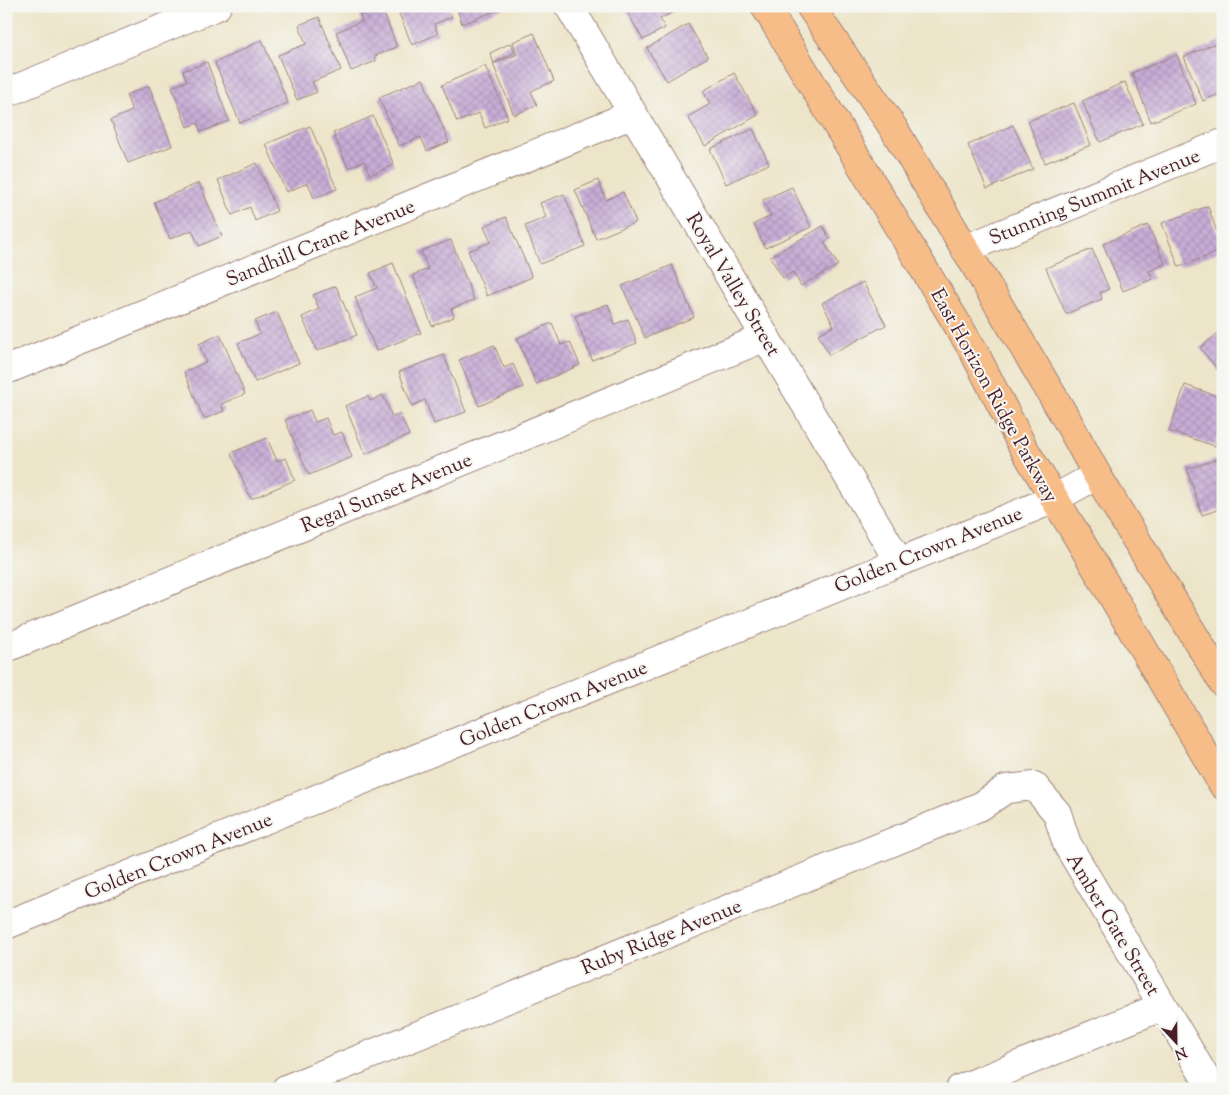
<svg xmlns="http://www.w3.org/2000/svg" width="1229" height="1095" viewBox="0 0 1229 1095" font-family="'Sorts Mill Goudy',serif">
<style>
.building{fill:url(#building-cross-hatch)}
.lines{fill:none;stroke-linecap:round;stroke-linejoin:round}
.minor-casing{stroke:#9c827a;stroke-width:30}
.major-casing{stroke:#9c827a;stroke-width:30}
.minor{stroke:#fff;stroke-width:28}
.major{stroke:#f7bd88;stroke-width:28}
.labels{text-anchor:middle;stroke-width:4;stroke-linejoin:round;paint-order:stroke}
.street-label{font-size:20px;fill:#4a1f2b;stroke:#f6f6f2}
</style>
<defs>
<pattern id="building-cross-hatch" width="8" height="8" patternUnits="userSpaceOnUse" patternTransform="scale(1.25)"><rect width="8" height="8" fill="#c7add6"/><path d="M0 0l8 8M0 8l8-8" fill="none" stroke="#ac94b8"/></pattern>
</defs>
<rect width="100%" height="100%" fill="#f6f6f2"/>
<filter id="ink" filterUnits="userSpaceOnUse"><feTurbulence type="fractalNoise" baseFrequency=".02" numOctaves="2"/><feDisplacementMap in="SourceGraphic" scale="10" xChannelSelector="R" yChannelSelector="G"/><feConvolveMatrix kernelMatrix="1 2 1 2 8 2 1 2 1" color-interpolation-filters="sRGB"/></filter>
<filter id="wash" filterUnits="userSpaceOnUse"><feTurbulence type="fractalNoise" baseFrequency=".0096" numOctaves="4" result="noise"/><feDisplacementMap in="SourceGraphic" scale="20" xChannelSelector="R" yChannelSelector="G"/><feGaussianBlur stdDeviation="1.12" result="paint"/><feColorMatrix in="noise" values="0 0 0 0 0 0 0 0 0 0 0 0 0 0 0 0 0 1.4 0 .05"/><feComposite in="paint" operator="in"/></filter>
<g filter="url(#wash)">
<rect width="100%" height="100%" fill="#ede5c9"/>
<g id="blocks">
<path class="building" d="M357 6H381L397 47 375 56 376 61 351 71 336 32 362 21Z
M396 6H448L452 17 434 24 438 34 412 45Z
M456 6H508L462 24Z
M624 6H677L679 9 660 19 665 28 643 40Z
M319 17 341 70 312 82 317 92 297 100 278 55 306 44 299 25Z
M688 24 708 57 667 81 647 48Z
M534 33 554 81 531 91 537 105 514 115 493 64 517 54 513 42Z
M262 40 288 103 240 123 215 63Z
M1223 40V92L1203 101 1184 57Z
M511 43 515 52 494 63 490 53Z
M1177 55 1196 104 1151 122 1132 73Z
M207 62 229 121 201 132 198 123 187 127 172 87 187 81 183 71Z
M485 66 508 118 485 128 479 113 457 122 442 85Z
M734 73 758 115 705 146 688 117 710 104 703 91Z
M423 79 449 142 427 151 421 137 399 146 379 97Z
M1125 82 1143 124 1100 142 1082 101Z
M149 86 172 146 128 163 111 120 132 111 126 95Z
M1074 103 1091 145 1045 163 1028 121Z
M373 116 394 165 370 175 364 161 348 168 333 133Z
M1013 125 1033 169 987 189 968 145Z
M310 126 337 189 314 198 308 183 286 192 266 144Z
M753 129 769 164 726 184 710 149Z
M257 163 277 211 255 221 250 207 232 215 218 180Z
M598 180 606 200 623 192 636 222 596 239 575 190Z
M199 183 222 236 199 246 192 230 170 239 154 202Z
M792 187 811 227 765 248 754 224 771 216 763 200Z
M564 194 585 246 540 264 525 226 546 217 540 203Z
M1208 206 1223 250 1179 267 1162 223Z
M506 217 532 277 487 296 468 251 491 242 484 226Z
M1148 225 1165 264 1149 271 1153 279 1123 291 1103 244Z
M823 226 830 239 824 242 838 265 801 286 793 272 783 278 770 257Z
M451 240 474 300 451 309 454 317 432 326 413 275 428 269 421 251Z
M1092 249 1109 289 1100 293 1102 299 1066 314 1046 268Z
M393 263 421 333 376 351 355 297 377 288 370 273Z
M672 265 694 317 645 338 622 286Z
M863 282 886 325 829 355 818 334 834 326 822 303Z
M336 286 357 335 317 351 302 317 319 309 313 295Z
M608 304 615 324 628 319 637 343 592 360 575 316Z
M277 312 299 363 255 382 238 343 260 334 255 321Z
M552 323 561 345 570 342 580 365 536 384 517 338Z
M1223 329V376L1200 348Z
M220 334 245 394 221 404 224 411 204 419 184 372 206 362 199 344Z
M494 345 504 368 513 364 523 387 479 406 459 360Z
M444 355 466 412 434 424 425 400 412 406 399 372Z
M1185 385 1223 398V423L1215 446 1169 431Z
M383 395 392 417 400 414 409 435 365 454 345 406 368 396 370 401Z
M310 410 315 422 326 418 333 435 342 432 352 457 309 475 285 420Z
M267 438 277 461 286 458 295 480 251 499 231 453Z
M1223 457V508L1202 515 1187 469Z"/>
</g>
</g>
<g filter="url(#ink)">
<use href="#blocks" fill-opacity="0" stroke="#9c827a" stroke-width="1"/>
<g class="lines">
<defs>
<path id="minor" d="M569 6 899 562
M6 93 217 6
M965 249 1223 143
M6 370 633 114
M6 648 766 337
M6 925 1052 500 1097 475
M286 1089 981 806 1006 789 1034 786 1057 813 1067 844 1212 1089
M960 1089 1163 1006"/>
<path id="major" d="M765 6 974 352 1023 447 1076 534 1223 785
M810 6 894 129 1067 420 1097 475 1223 683"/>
</defs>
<use href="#minor" class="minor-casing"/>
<use href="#major" class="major-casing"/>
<use href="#minor" class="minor"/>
<use href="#major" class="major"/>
</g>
</g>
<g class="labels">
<g class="street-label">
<text transform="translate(1094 196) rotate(-22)" y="7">Stunning Summit Avenue</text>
<text transform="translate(320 242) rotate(-22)" y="7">Sandhill Crane Avenue</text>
<text transform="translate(734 284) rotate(59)" y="7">Royal Valley Street</text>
<text transform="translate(995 395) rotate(61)" y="7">East Horizon Ridge Parkway</text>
<text transform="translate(386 492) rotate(-22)" y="7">Regal Sunset Avenue</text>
<text transform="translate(928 549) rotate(-22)" y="7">Golden Crown Avenue</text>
<text transform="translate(553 703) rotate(-22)" y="7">Golden Crown Avenue</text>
<text transform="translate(178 855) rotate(-22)" y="7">Golden Crown Avenue</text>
<text transform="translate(1114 924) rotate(59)" y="7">Amber Gate Street</text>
<text transform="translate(661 936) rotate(-22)" y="7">Ruby Ridge Avenue</text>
</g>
</g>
<rect width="1229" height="1095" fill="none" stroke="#f6f6f2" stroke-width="25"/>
<g transform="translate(1176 1042) rotate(158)" stroke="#f6f6f2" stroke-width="4" paint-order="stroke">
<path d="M0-4L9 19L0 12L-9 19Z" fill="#4a1f2b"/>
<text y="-8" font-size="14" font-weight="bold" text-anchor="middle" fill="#4a1f2b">N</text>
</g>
</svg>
